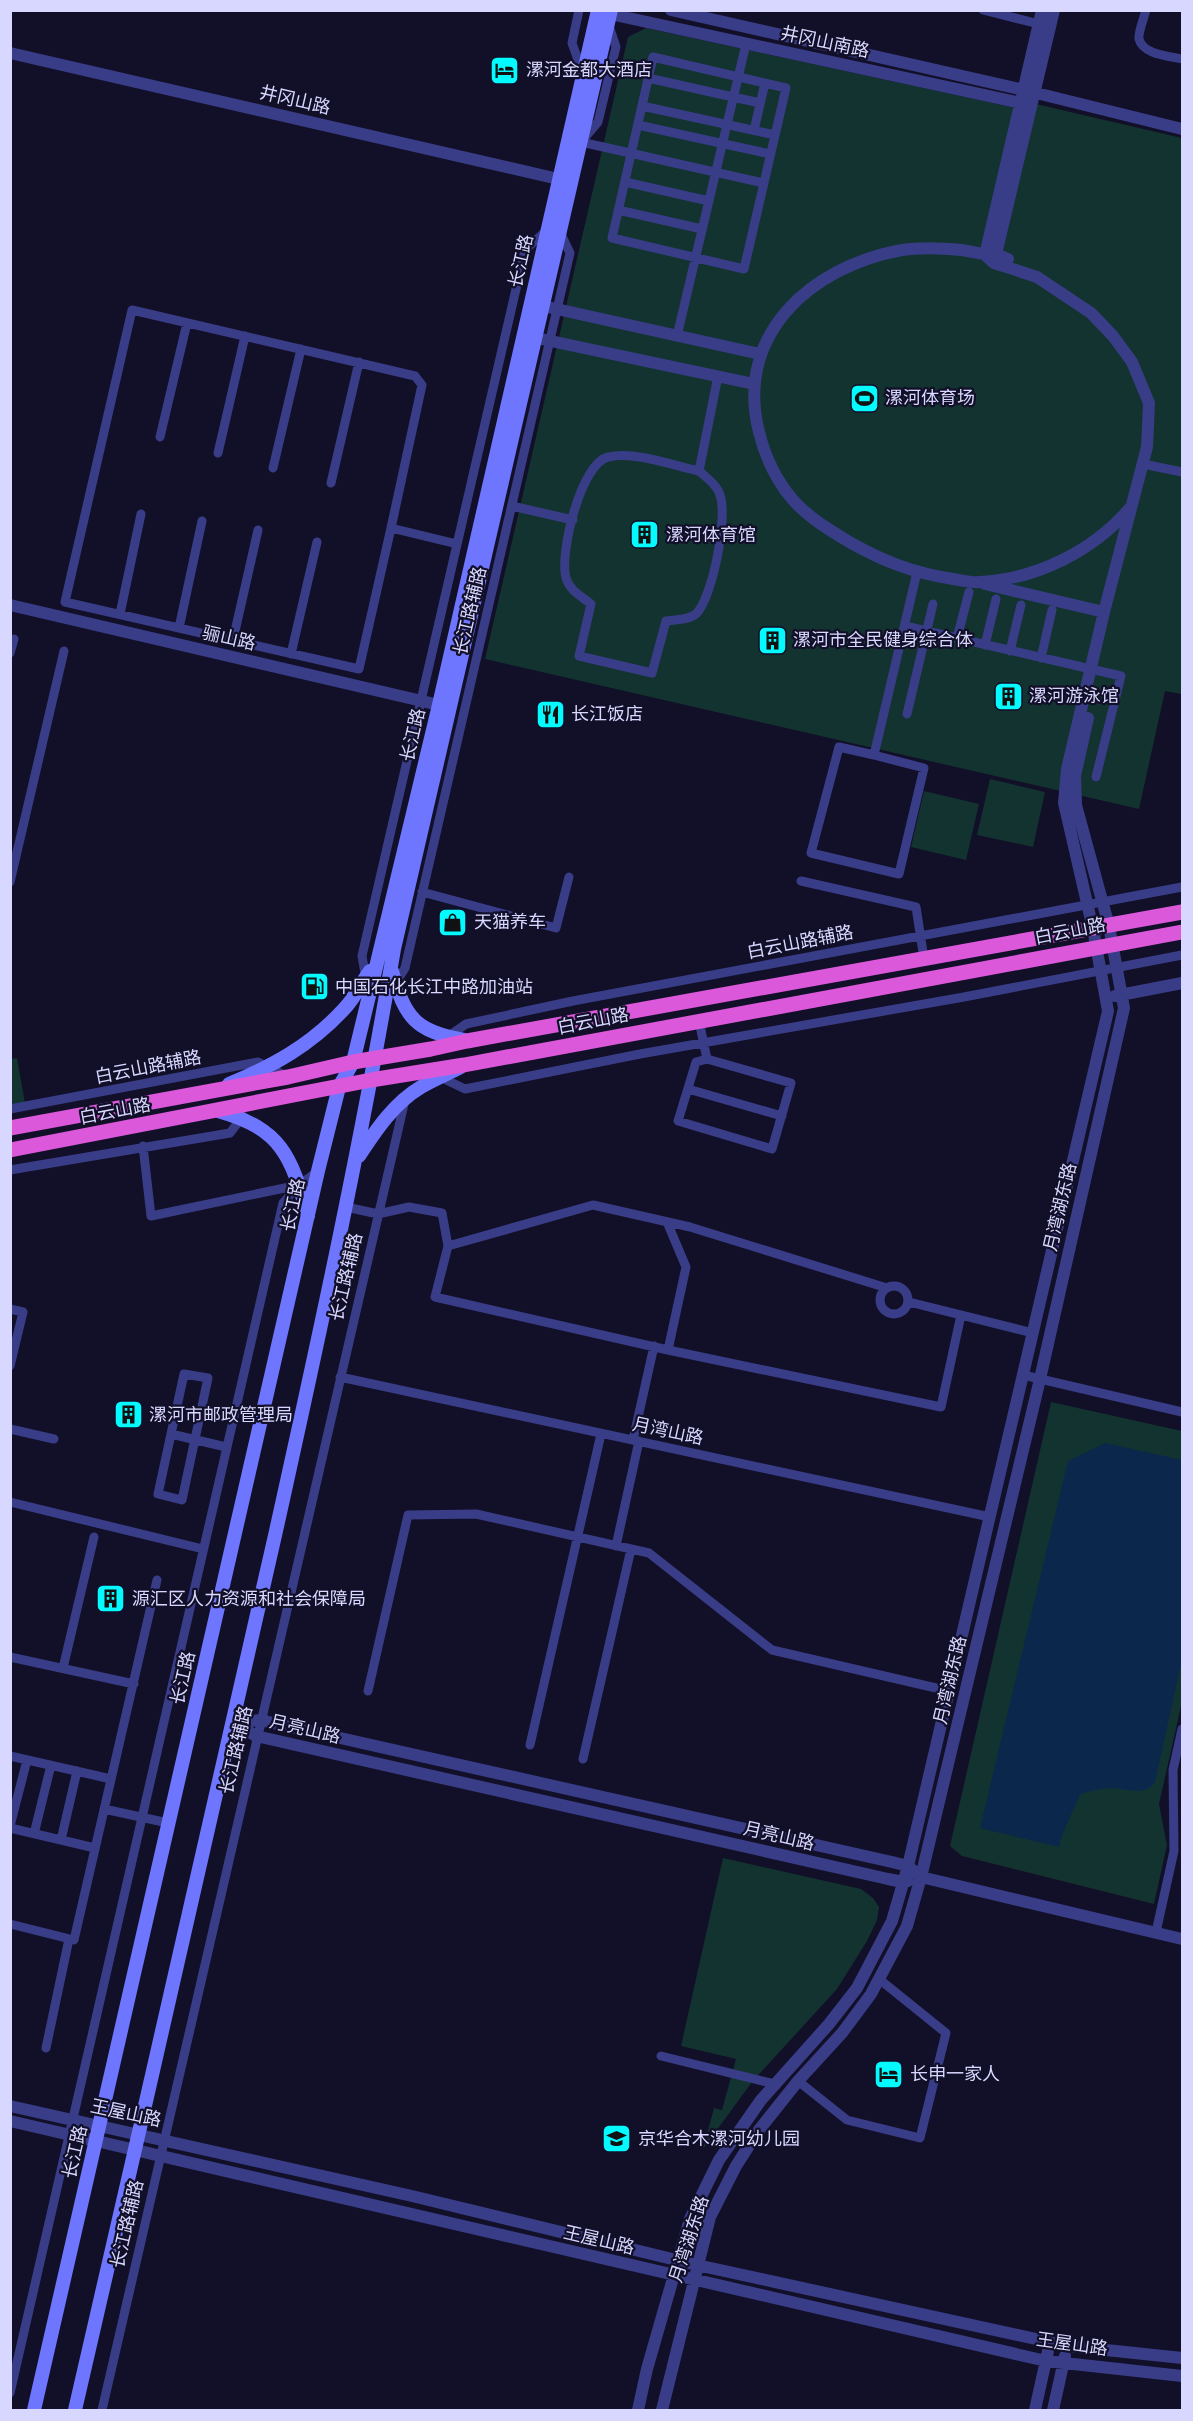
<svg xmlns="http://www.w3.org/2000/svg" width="1193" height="2421" viewBox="0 0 1193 2421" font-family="Jost,'Noto Sans SC',sans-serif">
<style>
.green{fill:#12332f}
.water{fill:#0b284c}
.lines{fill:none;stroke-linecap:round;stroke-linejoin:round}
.minor{stroke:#393d88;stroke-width:9}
.tertiary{stroke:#393d88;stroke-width:12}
.secondary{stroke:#6e76ff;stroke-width:14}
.trunk{stroke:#da58d9;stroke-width:15}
.labels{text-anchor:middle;stroke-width:4.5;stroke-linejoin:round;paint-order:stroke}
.street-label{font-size:18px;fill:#d8d7ff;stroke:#120f28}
.poi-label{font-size:18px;fill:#d8d7ff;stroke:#120f28;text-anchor:start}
</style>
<rect width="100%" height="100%" fill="#120f28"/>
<path class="green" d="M646 28 1034 112 1036 104 1182 138V686L1181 694 1165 691 1139 809 485 659 628 37Z
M990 779 1045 792 1033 847 977 835Z
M924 791 979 804 966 860 911 847Z
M17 1058 25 1103 11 1105V1059Z
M1051 1402 1182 1431V1702L1159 1804 1167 1845 1154 1904 962 1856 950 1846Z
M723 1858 861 1889 873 1898 879 1907 877 1920 867 1941 837 1989 752 2082 703 2149 714 2108 722 2110 736 2059 681 2046Z"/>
<path class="water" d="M1105 1443 1182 1460V1660L1155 1782C1144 1797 1129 1789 1114 1788 1103 1788 1091 1791 1080 1794 1073 1813 1063 1828 1059 1847L980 1828 1068 1461Z"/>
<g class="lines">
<path class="minor" d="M579 10 572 43 583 74
M983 10 1039 24
M1146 10C1144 18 1138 32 1139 39 1143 55 1170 56 1182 59
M609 26 616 47 598 122 581 142 764 183
M653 57 786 88 744 269 612 238Z
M648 78 760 103
M642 106 775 135
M638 125 770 154
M754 130 765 83
M625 182 709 201
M618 210 702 229
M677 336 746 44
M160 437 187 323
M218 453 245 336
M1143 464 1182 472
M273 468 301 349
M699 471C671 465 636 451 608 457 581 463 559 554 566 578 570 591 581 596 591 604L579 656 652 673 666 621C675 620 690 620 697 613 713 595 728 517 720 495 717 485 707 478 699 471L718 376
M331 483 359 362
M512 506 573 520
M391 528 359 669 65 602 132 310 415 376 422 385 391 528 457 544
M120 614 141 514
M905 626 1121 676 1096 777
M179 628 202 521
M957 638 969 592
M233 640 258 530
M985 645 996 599
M1010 651 1021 605
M10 653 14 639
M291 654 317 542
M1041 658 1052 610
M907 714 933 604
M874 755 839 747 811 853 899 874 924 768 874 755 917 572
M801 881 916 907 924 959
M10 882 64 651
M422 892 556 928 569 877
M366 979 362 956 525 250 547 230
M395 984 405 968 570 253 560 232
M699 1021 707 1059 696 1062 678 1121 772 1149 791 1083 707 1059
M446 1038 466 1024 573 1001 1182 887
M438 1076 465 1089 640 1054 964 997 1182 955
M688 1089 782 1116
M10 1109 258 1062 288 1077
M143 1146 151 1216 299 1185
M10 1170 230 1133 243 1116
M346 1207 378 1214 409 1207 442 1213 448 1246
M667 1222 686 1267 668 1350
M880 1300a14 14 0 1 1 28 0a14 14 0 1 1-28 0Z
M887 1288 690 1227 593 1205 448 1246 435 1297 668 1350 941 1407 961 1315
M909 1302 1033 1333
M10 1309 23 1312 10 1366
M1023 1375 1182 1412
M340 1377 990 1517
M10 1429 54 1439
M171 1434 184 1374 208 1378 182 1500 158 1494 171 1434 226 1447
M633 1440 654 1346
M10 1502 203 1549
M616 1546 639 1441
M10 1657 134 1684
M63 1668 94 1537
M368 1691 408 1515 476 1514 649 1553 772 1650 949 1691
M530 1745 601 1434
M10 1756 111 1779
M583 1759 631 1549
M104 1809 168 1823
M10 1826 27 1760
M10 1828 95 1848
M34 1834 51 1765
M61 1840 77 1771
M10 1924 74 1940 157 1580
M1156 1932 1174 1851 1173 1770 1182 1729
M46 2048 69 1939
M661 2056 775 2084
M798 2081 847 2120 920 2138 946 2033 879 1979
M10 2393 283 1203 299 1185 318 1171
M102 2410 405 1100"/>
<path class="tertiary" d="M608 10 610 14 1021 103 1026 99
M671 10 1024 90 1182 129
M10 53 567 181
M992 254C981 255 971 251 961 250 942 248 921 247 902 250 812 266 734 334 759 432 765 457 776 480 793 500 809 518 831 531 851 543 885 562 914 573 953 579 961 580 971 583 980 582 1037 579 1093 551 1130 508
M1008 259 996 254 1054 10
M543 306 760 354
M527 336 754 384
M985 584 1104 612
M10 605 439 705
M1115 996 1182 983
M234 1723 260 1720 892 1862 908 1866 921 1877 1182 1939
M234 1723 256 1736 888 1879 903 1882 908 1881
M10 2106 412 2196 697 2265 1068 2346 1182 2358
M10 2121 1046 2361 1182 2376
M638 2410 647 2369 690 2219 719 2160 761 2100 829 2024 857 1988 892 1921 908 1866 1108 1011 1093 929 1064 803 1067 769 1104 612 1147 447 1149 403 1132 362 1113 336 1091 313 1037 277 994 263 985 255 1042 10
M662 2410 710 2217 736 2166 759 2130 798 2081 842 2033 871 1994 907 1926 921 1877 1040 1379 1124 1008 1109 926 1076 805 1075 776 1088 718
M1035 2410 1050 2342
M1053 2410 1065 2356"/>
<path class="secondary" d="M392 971C405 1018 415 1031 464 1040
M229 1084C273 1066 311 1045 344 1009 355 998 361 983 370 971
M218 1111C282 1129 291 1156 308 1216
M359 1156C376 1130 394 1103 421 1087 433 1080 447 1074 459 1068
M34 2410 318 1171 339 1087 353 1062 377 963 439 705 598 10
M75 2410C142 2117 211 1824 276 1531 319 1337 361 1144 394 949L611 10"/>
<path class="trunk" d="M10 1128 288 1077 353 1062 431 1049 467 1041 1182 912
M10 1150 371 1080 464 1065 1182 932"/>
</g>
<defs>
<symbol id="hotel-square" viewBox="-11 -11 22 22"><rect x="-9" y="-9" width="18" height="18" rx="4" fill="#03faff" stroke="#120f28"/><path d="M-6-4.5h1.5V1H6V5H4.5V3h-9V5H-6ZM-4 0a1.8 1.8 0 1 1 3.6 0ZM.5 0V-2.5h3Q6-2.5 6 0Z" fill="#111"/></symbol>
<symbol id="stadium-square" viewBox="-11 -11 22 22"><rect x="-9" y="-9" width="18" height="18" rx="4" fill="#03faff" stroke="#120f28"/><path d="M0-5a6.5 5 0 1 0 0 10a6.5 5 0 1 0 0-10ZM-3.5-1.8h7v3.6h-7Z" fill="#111"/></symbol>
<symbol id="building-square" viewBox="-11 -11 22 22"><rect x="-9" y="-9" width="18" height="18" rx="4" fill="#03faff" stroke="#120f28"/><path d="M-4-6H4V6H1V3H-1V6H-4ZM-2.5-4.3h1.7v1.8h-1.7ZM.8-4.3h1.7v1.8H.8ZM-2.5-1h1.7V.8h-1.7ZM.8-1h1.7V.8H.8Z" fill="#111"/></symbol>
<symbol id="restaurant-square" viewBox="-11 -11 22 22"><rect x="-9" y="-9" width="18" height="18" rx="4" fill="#03faff" stroke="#120f28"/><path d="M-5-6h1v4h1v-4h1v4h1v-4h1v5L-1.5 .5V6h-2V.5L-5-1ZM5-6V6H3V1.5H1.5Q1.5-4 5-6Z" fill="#111"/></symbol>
<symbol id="shop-square" viewBox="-11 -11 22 22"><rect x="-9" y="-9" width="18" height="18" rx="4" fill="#03faff" stroke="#120f28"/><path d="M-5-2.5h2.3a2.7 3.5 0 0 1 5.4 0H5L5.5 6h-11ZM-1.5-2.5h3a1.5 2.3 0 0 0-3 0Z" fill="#111"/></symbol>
<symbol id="fuel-square" viewBox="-11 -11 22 22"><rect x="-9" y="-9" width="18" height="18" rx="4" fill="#03faff" stroke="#120f28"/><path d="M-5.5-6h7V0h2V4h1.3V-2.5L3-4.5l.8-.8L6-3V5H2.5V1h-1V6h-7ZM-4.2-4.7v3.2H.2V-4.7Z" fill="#111"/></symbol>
<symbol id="school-square" viewBox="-11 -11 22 22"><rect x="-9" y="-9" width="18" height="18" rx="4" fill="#03faff" stroke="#120f28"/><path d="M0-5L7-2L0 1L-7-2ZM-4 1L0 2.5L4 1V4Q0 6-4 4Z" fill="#111"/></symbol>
</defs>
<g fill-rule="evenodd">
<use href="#hotel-square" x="488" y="54" width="33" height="33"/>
<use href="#stadium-square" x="848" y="382" width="33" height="33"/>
<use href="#building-square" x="628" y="518" width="33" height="33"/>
<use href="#building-square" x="756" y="624" width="33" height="33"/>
<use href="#building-square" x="992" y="680" width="33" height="33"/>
<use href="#restaurant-square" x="534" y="698" width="33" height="33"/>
<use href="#shop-square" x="436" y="906" width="33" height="33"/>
<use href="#fuel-square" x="298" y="970" width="33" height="33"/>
<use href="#building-square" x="112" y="1398" width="33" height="33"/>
<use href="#building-square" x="94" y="1582" width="33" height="33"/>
<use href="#hotel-square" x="872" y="2058" width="33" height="33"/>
<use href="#school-square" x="600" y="2122" width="33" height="33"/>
</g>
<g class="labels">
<g class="street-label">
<text transform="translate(825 42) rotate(12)" y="6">井冈山南路</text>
<text transform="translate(295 100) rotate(13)" y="6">井冈山路</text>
<text transform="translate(521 261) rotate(-77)" y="6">长江路</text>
<text transform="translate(470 611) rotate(-77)" y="6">长江路辅路</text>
<text transform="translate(229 638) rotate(13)" y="6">骊山路</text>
<text transform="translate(413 735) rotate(-77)" y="6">长江路</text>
<text transform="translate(1070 931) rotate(-11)" y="6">白云山路</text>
<text transform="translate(800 942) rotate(-11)" y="6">白云山路辅路</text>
<text transform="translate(593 1021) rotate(-11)" y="6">白云山路</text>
<text transform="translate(148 1067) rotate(-11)" y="6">白云山路辅路</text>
<text transform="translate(115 1111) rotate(-11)" y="6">白云山路</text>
<text transform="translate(293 1205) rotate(-78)" y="6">长江路</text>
<text transform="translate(1060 1207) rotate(-77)" y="6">月湾湖东路</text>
<text transform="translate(346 1277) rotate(-77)" y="6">长江路辅路</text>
<text transform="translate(668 1431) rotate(12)" y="6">月湾山路</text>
<text transform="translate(183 1678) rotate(-77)" y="6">长江路</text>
<text transform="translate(950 1680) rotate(-77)" y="6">月湾湖东路</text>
<text transform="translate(305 1729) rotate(13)" y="6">月亮山路</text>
<text transform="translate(236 1750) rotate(-77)" y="6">长江路辅路</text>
<text transform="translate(779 1836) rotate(13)" y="6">月亮山路</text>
<text transform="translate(126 2113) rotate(12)" y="6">王屋山路</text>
<text transform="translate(75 2152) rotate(-77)" y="6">长江路</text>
<text transform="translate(127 2224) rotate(-77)" y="6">长江路辅路</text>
<text transform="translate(689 2239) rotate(-72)" y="6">月湾湖东路</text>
<text transform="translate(599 2240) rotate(13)" y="6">王屋山路</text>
<text transform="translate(1072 2344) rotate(8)" y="6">王屋山路</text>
</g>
<g class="poi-label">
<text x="526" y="76">漯河金都大酒店</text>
<text x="885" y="404">漯河体育场</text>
<text x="666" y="541">漯河体育馆</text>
<text x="793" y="646">漯河市全民健身综合体</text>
<text x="1029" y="702">漯河游泳馆</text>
<text x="571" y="720">长江饭店</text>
<text x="474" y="928">天猫养车</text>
<text x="335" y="993">中国石化长江中路加油站</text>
<text x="149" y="1421">漯河市邮政管理局</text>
<text x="132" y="1605">源汇区人力资源和社会保障局</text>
<text x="910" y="2080">长申一家人</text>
<text x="638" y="2145">京华合木漯河幼儿园</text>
</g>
</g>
<rect width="1193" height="2421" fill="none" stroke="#d8d7ff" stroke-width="24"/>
</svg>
